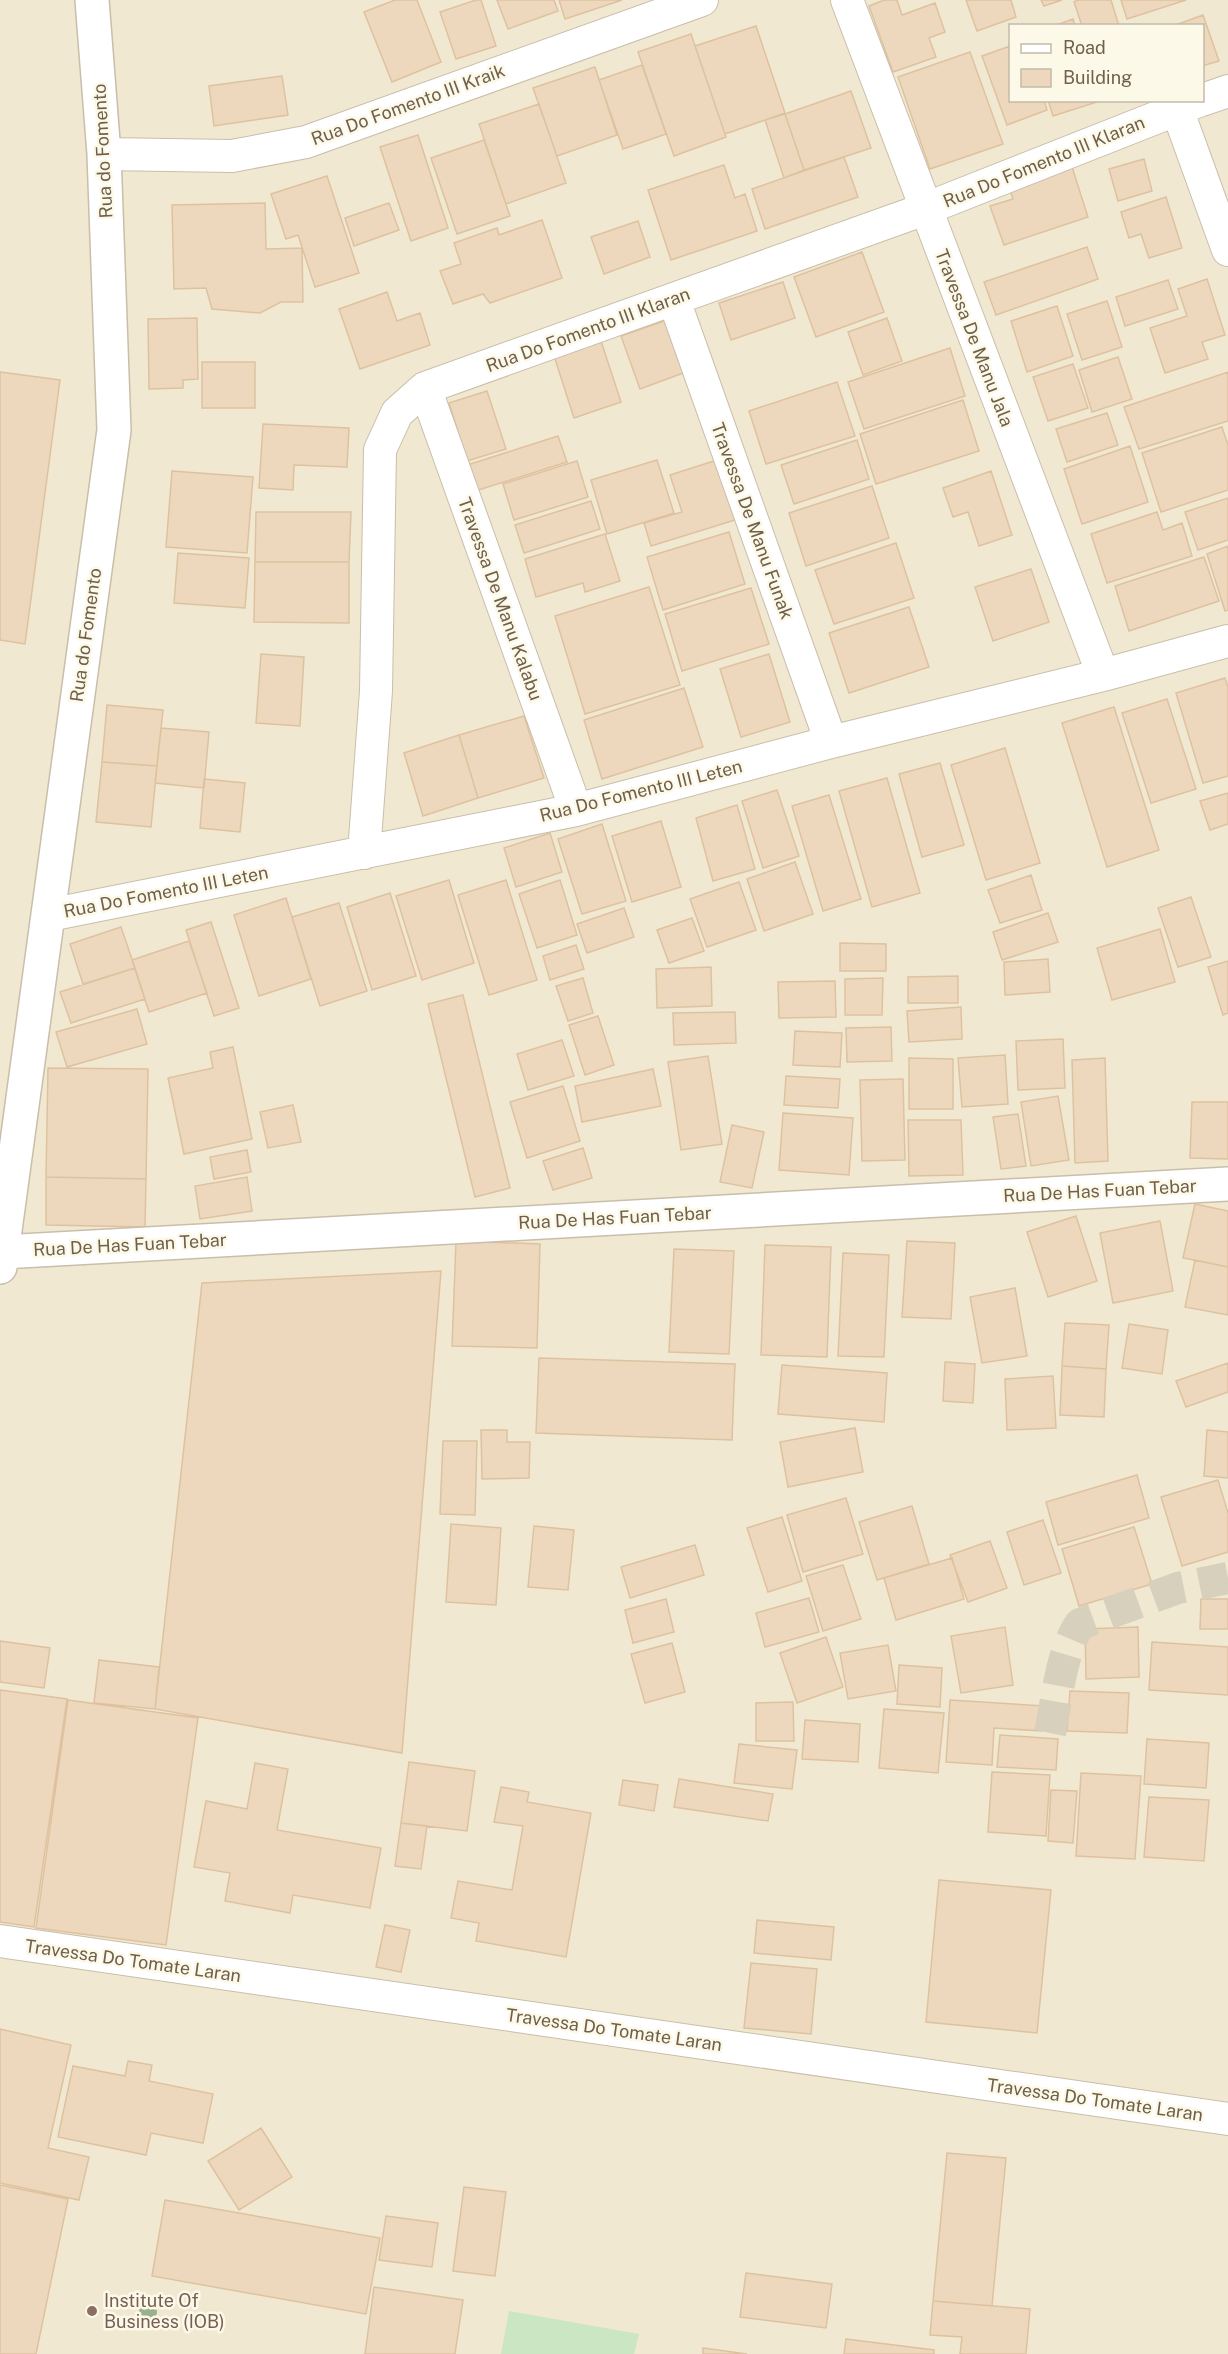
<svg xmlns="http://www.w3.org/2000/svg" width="1228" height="2354" viewBox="0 0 1228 2354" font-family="'Public Sans',sans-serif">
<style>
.residential{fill:#f1e8d2;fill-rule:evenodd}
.green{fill:#cbe6c3}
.building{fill:#edd8bd;stroke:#dec29f;stroke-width:1.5}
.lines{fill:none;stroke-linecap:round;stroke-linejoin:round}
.minor-tunnel{stroke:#d7d0bd;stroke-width:32;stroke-dasharray:32 16;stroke-linecap:butt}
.minor-casing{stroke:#c9beaa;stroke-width:34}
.tertiary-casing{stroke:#c9beaa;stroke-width:36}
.minor{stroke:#fff;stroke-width:32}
.tertiary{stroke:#fff;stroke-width:33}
.tree{fill:#9bb18d}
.education-dot{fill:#8d6e63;stroke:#fdf9e8;stroke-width:2}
.labels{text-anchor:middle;stroke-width:5;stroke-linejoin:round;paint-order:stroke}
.street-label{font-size:18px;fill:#6f5f4b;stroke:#fdf9e8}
.education-label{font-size:18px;fill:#785e54;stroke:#fdf9e8;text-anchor:start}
</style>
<rect width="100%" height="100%" fill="#faf5e3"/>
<path class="residential" d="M0 0H1228V2354H0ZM1010 26H1202V100H1010Z"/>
<path class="green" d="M509 2311 639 2334 634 2354H501Z"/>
<path class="building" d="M395 0H417L441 62 392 82 364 12Z
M476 0H481L496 46 456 59 440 12Z
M497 0H554L558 11 508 29Z
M559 0H622L565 19Z
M884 0H897L902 15 935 3 945 32 929 38 936 57 893 72 869 6Z
M966 0H1011L1016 17 977 31Z
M1041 0H1062L1044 6Z
M1078 0H1111L1119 26H1082L1074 2Z
M1121 0H1186L1127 19Z
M1203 15 1219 61 1202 66V26H1173Z
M1073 19 1075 26H1054Z
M756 26 785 113 725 134 695 46Z
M691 34 726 137 674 156 638 52Z
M1010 46V100H1044L1047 110 1007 125 982 56Z
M970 52 1003 144 930 169 898 77Z
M642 65 666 134 623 149 599 80Z
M595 67 617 135 557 156 533 88Z
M282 76 288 115 214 126 209 86Z
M851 91 871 148 804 170 785 114Z
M1048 100H1100V101L1053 116Z
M539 104 566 183 506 204 479 124Z
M785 114 804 170 784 178 765 120Z
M418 135 448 228 411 241 380 147Z
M484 140 510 216 457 234 431 158Z
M844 157 858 197 765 229 752 189Z
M1144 159 1152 191 1118 201 1109 169Z
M724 165 735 198 745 194 757 231 671 260 648 190Z
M1072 167 1088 217 1004 245 990 206 1013 199 1009 187Z
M327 176 359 273 315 287 298 235 286 239 271 194Z
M1166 197 1182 248 1149 258 1141 234 1129 238 1121 212Z
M265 203 266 249 302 248 303 302H281L260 313 212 309 206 288 174 289 172 205Z
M389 203 399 230 354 246 345 218Z
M542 220 562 278 490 303 483 294 453 304 440 271 461 264 454 243 497 228 499 235Z
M638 221 650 257 604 274 591 237Z
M1087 247 1098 279 996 315 984 282Z
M862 252 884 312 816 337 794 277Z
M1207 279 1225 335 1202 342 1208 359 1165 373 1150 328 1187 316 1178 289Z
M1168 280 1178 309 1125 326 1116 297Z
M783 282 795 318 731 340 719 303Z
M387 292 397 321 420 313 430 345 360 369 339 309Z
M1107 301 1122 347 1082 360 1067 314Z
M1057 306 1073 356 1027 372 1011 321Z
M197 318 198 379 183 380V388L149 389 148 319Z
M887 318 902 361 863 375 848 332Z
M667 320 686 372 640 389 621 336Z
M601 341 621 402 574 418 554 356Z
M950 348 965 396 864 429 848 382Z
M1118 357 1132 399 1092 412 1079 370Z
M202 362H255V408H202Z
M1073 364 1088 408 1048 421 1033 377Z
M0 372 60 380 25 644 0 640Z
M1228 372V421L1139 449 1124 407Z
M837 382 855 436 766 464 749 411Z
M487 391 506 449 467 461 449 403Z
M963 400 979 451 876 484 860 434Z
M1107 413 1118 445 1067 462 1056 429Z
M263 424 349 428 347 467 294 465 293 490 259 488Z
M1222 427 1228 445V490L1161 512 1142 453Z
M558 436 567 462 469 493 461 467Z
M857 440 869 479 794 504 781 465Z
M1130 446 1148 502 1082 524 1064 469Z
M657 460 674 513 607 534 591 480Z
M717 460 735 520 651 546 644 523 682 512 670 475Z
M577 461 588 497 514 520 503 484Z
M172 471 253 477 247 553 166 547Z
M991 471 1012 535 979 546 968 512 953 517 943 488Z
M872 486 889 538 806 566 789 513Z
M1228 498V540L1198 550 1185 512Z
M591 501 600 529 524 553 515 525Z
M256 512H351L349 562H255Z
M1157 512 1163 530 1182 523 1192 556 1107 583 1091 534Z
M729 532 745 584 663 610 647 557Z
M605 534 620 581 585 592 583 583 536 597 525 559Z
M896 543 914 598 834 624 815 570Z
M1228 546V610L1225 611 1207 554Z
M178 553 249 558 245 608 174 603Z
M1204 557 1219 601 1129 631 1115 586Z
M255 562H349V623L254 622Z
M1031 569 1049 622 993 641 975 587Z
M649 587 680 685 585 714 555 616Z
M751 588 769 644 682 671 665 614Z
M909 607 929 667 849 693 829 633Z
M261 654 304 657 300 726 256 723Z
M769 654 790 722 741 737 720 669Z
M1225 678 1228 687V776L1203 783 1176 693Z
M684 688 703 747 602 779 584 720Z
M1167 699 1196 789 1151 803 1122 713Z
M107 705 163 710 157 766 102 762Z
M1114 707 1159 850 1107 867 1062 723Z
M524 716 544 778 478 798 459 735Z
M161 728 209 732 204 788 155 783Z
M459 735 478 798 423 816 404 753Z
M1005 748 1040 863 986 880 951 765Z
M102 762 157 766 151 827 96 822Z
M940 763 964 845 922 857 899 774Z
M887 778 920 893 872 907 839 791Z
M204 779 245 783 240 832 200 828Z
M777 790 799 856 763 868 742 801Z
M1228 793V824L1210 830 1200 801Z
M829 795 861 899 823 911 792 806Z
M737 805 755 869 713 881 696 818Z
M661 821 681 887 632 902 612 836Z
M602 824 626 901 582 914 558 839Z
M550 833 562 872 516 887 504 848Z
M795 862 813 914 764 931 747 879Z
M1031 875 1042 910 1000 923 988 890Z
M449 880 474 963 422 980 396 896Z
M506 880 537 980 489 995 458 895Z
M560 880 577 935 537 948 519 894Z
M739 882 756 930 707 947 690 899Z
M390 893 416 976 372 990 347 907Z
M1191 897 1211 957 1178 967 1158 908Z
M286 898 311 979 259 996 234 915Z
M339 903 367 991 320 1006 292 917Z
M624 908 634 937 587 953 577 924Z
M1048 913 1058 942 1002 960 993 932Z
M692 918 704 951 669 963 657 930Z
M211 922 239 1008 214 1016 186 930Z
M121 927 135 968 83 984 70 944Z
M1160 929 1175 982 1112 1000 1097 948Z
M189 941 207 993 149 1012 132 960Z
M840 943 886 944V971H840Z
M576 945 584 969 550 980 543 956Z
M1048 959 1050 992 1005 995 1004 962Z
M1228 961V1013L1223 1015 1208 967Z
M711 967 712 1006 657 1008 656 969Z
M135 968 145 999 71 1023 60 992Z
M958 976V1003H908V977Z
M583 978 593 1013 568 1021 556 986Z
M883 978 882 1015H845V979Z
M835 981 836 1017 779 1018 778 982Z
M463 995 510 1188 475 1197 428 1004Z
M961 1007 962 1039 909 1042 907 1011Z
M137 1009 147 1044 67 1067 56 1032Z
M735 1012 736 1043 674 1045 673 1013Z
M598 1016 614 1065 585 1075 569 1025Z
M891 1027 892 1061 847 1062 846 1028Z
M795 1031 842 1033 840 1067 793 1065Z
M1063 1039 1065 1088 1018 1090 1016 1041Z
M562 1040 574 1076 528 1090 517 1054Z
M233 1047 252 1139 184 1154 168 1078 213 1068 210 1052Z
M1005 1055 1008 1104 962 1107 958 1058Z
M708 1056 722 1144 681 1150 668 1062Z
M909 1058 953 1059V1109H909Z
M1105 1058 1108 1161 1075 1163 1072 1060Z
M48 1068 148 1069 146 1179 46 1177Z
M653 1069 661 1106 582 1122 575 1086Z
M786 1076 840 1079 838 1108 784 1105Z
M903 1079 905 1160 862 1161 860 1080Z
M563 1086 580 1141 527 1158 510 1102Z
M1058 1096 1069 1160 1031 1166 1021 1102Z
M1192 1102H1228V1159L1190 1158Z
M293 1105 301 1142 268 1148 260 1112Z
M783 1113 853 1118 849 1175 779 1170Z
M1018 1114 1026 1166 1001 1169 993 1117Z
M908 1120H961L963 1175 909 1176Z
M732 1125 764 1132 752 1188 720 1182Z
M583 1148 592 1178 553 1190 543 1161Z
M247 1150 251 1172 214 1179 210 1157Z
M46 1177 146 1179 145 1227 46 1225Z
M247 1177 252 1211 200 1219 195 1186Z
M1195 1204 1228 1211V1267L1183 1258Z
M1076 1216 1097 1281 1048 1297 1027 1232Z
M1160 1221 1173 1291 1113 1303 1100 1233Z
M456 1241 540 1244 537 1348 452 1346Z
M907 1241 955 1243 951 1319 902 1317Z
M765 1245 831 1247 827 1357 761 1355Z
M674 1249 734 1251 729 1354 669 1352Z
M843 1253 889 1255 884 1357 838 1356Z
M1195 1260 1228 1267V1315L1185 1307Z
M441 1271 402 1753 155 1709 202 1283Z
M1015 1288 1027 1356 982 1363 970 1297Z
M1065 1323 1109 1325 1106 1369 1062 1366Z
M1129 1324 1168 1330 1162 1374 1122 1368Z
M539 1358 735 1364 732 1440 536 1433Z
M945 1362 975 1364 973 1403 943 1401Z
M1228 1363V1392L1186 1407 1176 1381Z
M782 1365 887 1373 884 1422 778 1414Z
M1062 1366 1106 1369 1104 1417 1060 1415Z
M1053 1376 1056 1428 1007 1430 1005 1379Z
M855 1428 863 1472 788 1487 780 1442Z
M481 1430H507V1442H530L529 1478 482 1479Z
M1207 1430 1228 1432V1478L1204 1476Z
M443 1441H477L475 1515 440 1514Z
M1137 1475 1149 1518 1058 1545 1046 1502Z
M1218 1480 1228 1513V1552L1182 1566 1161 1497Z
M846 1498 863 1554 803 1572 787 1515Z
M912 1506 929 1564 877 1580 859 1522Z
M782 1517 802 1581 768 1592 747 1528Z
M1043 1520 1061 1573 1024 1585 1007 1532Z
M451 1524 501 1528 496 1605 446 1602Z
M534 1526 574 1530 568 1590 528 1587Z
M1134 1527 1152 1584 1079 1606 1062 1549Z
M990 1541 1007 1588 968 1602 950 1555Z
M695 1545 704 1575 630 1598 621 1567Z
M952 1558 964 1599 896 1620 884 1578Z
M843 1565 861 1619 823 1631 806 1576Z
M809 1598 819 1632 765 1647 756 1613Z
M666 1599 674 1632 633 1643 625 1610Z
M1201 1599H1228V1629H1200Z
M1005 1627 1013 1685 961 1693 951 1636Z
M1138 1627 1139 1677 1086 1679 1085 1629Z
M826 1637 843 1687 797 1703 780 1653Z
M0 1641 50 1648 44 1688 0 1682Z
M1152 1642 1228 1647V1695L1149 1690Z
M672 1643 685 1692 645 1703 631 1654Z
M888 1645 896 1691 848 1699 840 1653Z
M99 1660 159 1667 155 1709 94 1703Z
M899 1665 942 1668 940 1707 897 1704Z
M0 1690 67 1699 34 1927 0 1922Z
M1070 1691 1129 1693 1127 1733 1067 1731Z
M68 1700 198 1718 166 1945 36 1928Z
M950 1700 1044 1706 1042 1731 994 1728 992 1765 946 1762Z
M793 1702 794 1741H756V1703Z
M884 1709 944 1713 938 1773 879 1768Z
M805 1720 860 1724 858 1762 802 1759Z
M1000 1735 1058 1739 1056 1770 997 1767Z
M1147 1739 1209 1743 1206 1788 1144 1784Z
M739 1744 797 1750 792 1789 734 1783Z
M409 1762 475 1771 467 1831 401 1823Z
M255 1763 288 1769 277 1830 381 1848 370 1908 293 1895 290 1913 225 1901 230 1873 194 1867 206 1801 247 1809Z
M992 1772 1050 1775 1046 1836 988 1832Z
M1081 1773 1141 1776 1135 1859 1076 1856Z
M679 1779 773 1794 768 1821 674 1807Z
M623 1780 658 1785 654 1811 619 1805Z
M501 1787 529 1792 527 1802 591 1813 566 1957 476 1941 479 1923 451 1918 458 1881 512 1890 523 1826 494 1822Z
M1051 1790 1077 1791 1073 1843 1048 1841Z
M1149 1797 1209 1800 1204 1861 1144 1857Z
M401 1823 427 1826 421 1869 395 1866Z
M939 1880 1051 1890 1037 2033 926 2022Z
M757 1920 834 1927 831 1960 754 1953Z
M385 1925 410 1930 401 1972 376 1967Z
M751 1963 817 1969 811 2034 744 2028Z
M0 2029 71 2045 48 2148 89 2157 79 2200 0 2183Z
M128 2061 152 2065 149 2081 213 2094 203 2143 151 2133 146 2155 58 2137 73 2066 125 2076Z
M261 2128 292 2177 239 2210 208 2161Z
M947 2153 1006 2158 992 2306 933 2301Z
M0 2185 68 2199 36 2354H0Z
M464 2187 506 2192 495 2276 453 2271Z
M165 2200 380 2238 366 2314 152 2276Z
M386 2216 438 2223 432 2267 379 2260Z
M746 2273 832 2284 826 2328 740 2317Z
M374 2287 463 2300 455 2354H365Z
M933 2301 1030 2309 1026 2354H960L962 2337 930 2335Z
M846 2339 934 2350V2354H844Z
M703 2348 747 2354H703Z"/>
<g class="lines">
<path class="minor-tunnel" d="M1050 1733C1057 1700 1061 1651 1080 1624L1178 1588 1228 1578"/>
<defs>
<path id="minor" d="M847 0 1103 675
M1202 100 1228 91
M1177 109 1228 250
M104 154 232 156 306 142 702 0
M674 300 831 742
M425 388 576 810
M364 853 376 691 380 450 397 413 425 388 925 209 1201 100
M49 915 576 810 831 742 1103 675 1228 641
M0 1941 1228 2119"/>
<path id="tertiary" d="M2 1252 1228 1184
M0 1267 114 430 104 154 92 0"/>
</defs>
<use href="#minor" class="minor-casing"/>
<use href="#tertiary" class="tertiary-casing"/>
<use href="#minor" class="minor"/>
<use href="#tertiary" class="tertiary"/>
</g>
<circle class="tree" cx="148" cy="2312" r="9"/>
<circle class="education-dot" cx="92" cy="2311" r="6"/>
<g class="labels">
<g class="street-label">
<text transform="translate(408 105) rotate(-20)" y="6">Rua Do Fomento III Kraik</text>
<text transform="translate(103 151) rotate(-93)" y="6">Rua do Fomento</text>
<text transform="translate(1044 162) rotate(-22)" y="6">Rua Do Fomento III Klaran</text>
<text transform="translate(588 330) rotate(-20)" y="6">Rua Do Fomento III Klaran</text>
<text transform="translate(974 338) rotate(69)" y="6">Travessa De Manu Jala</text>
<text transform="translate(752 521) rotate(70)" y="6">Travessa De Manu Funak</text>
<text transform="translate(500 599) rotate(70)" y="6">Travessa De Manu Kalabu</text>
<text transform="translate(86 635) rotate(-82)" y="6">Rua do Fomento</text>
<text transform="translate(641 791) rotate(-14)" y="6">Rua Do Fomento III Leten</text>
<text transform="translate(166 892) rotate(-11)" y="6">Rua Do Fomento III Leten</text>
<text transform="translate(1100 1191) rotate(-3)" y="6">Rua De Has Fuan Tebar</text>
<text transform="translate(615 1218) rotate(-3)" y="6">Rua De Has Fuan Tebar</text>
<text transform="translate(130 1245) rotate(-3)" y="6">Rua De Has Fuan Tebar</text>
<text transform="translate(133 1961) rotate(8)" y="6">Travessa Do Tomate Laran</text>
<text transform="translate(614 2030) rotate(8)" y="6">Travessa Do Tomate Laran</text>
<text transform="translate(1095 2100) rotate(8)" y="6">Travessa Do Tomate Laran</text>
</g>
<g class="education-label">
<text x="104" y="2307">Institute Of<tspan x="104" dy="21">Business (IOB)</tspan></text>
</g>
</g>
<rect x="1009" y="24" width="195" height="78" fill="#fdf9e8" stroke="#c4bba9" stroke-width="1.5"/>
<rect x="1021" y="44" width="30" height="9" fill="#ffffff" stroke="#c4bba9" stroke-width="1.5"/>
<text x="1063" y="54" font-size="18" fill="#6f5f4b">Road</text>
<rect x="1021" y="69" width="30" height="18" fill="#edd8bd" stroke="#c4bba9" stroke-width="1.5"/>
<text x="1063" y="84" font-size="18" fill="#6f5f4b">Building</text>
</svg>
